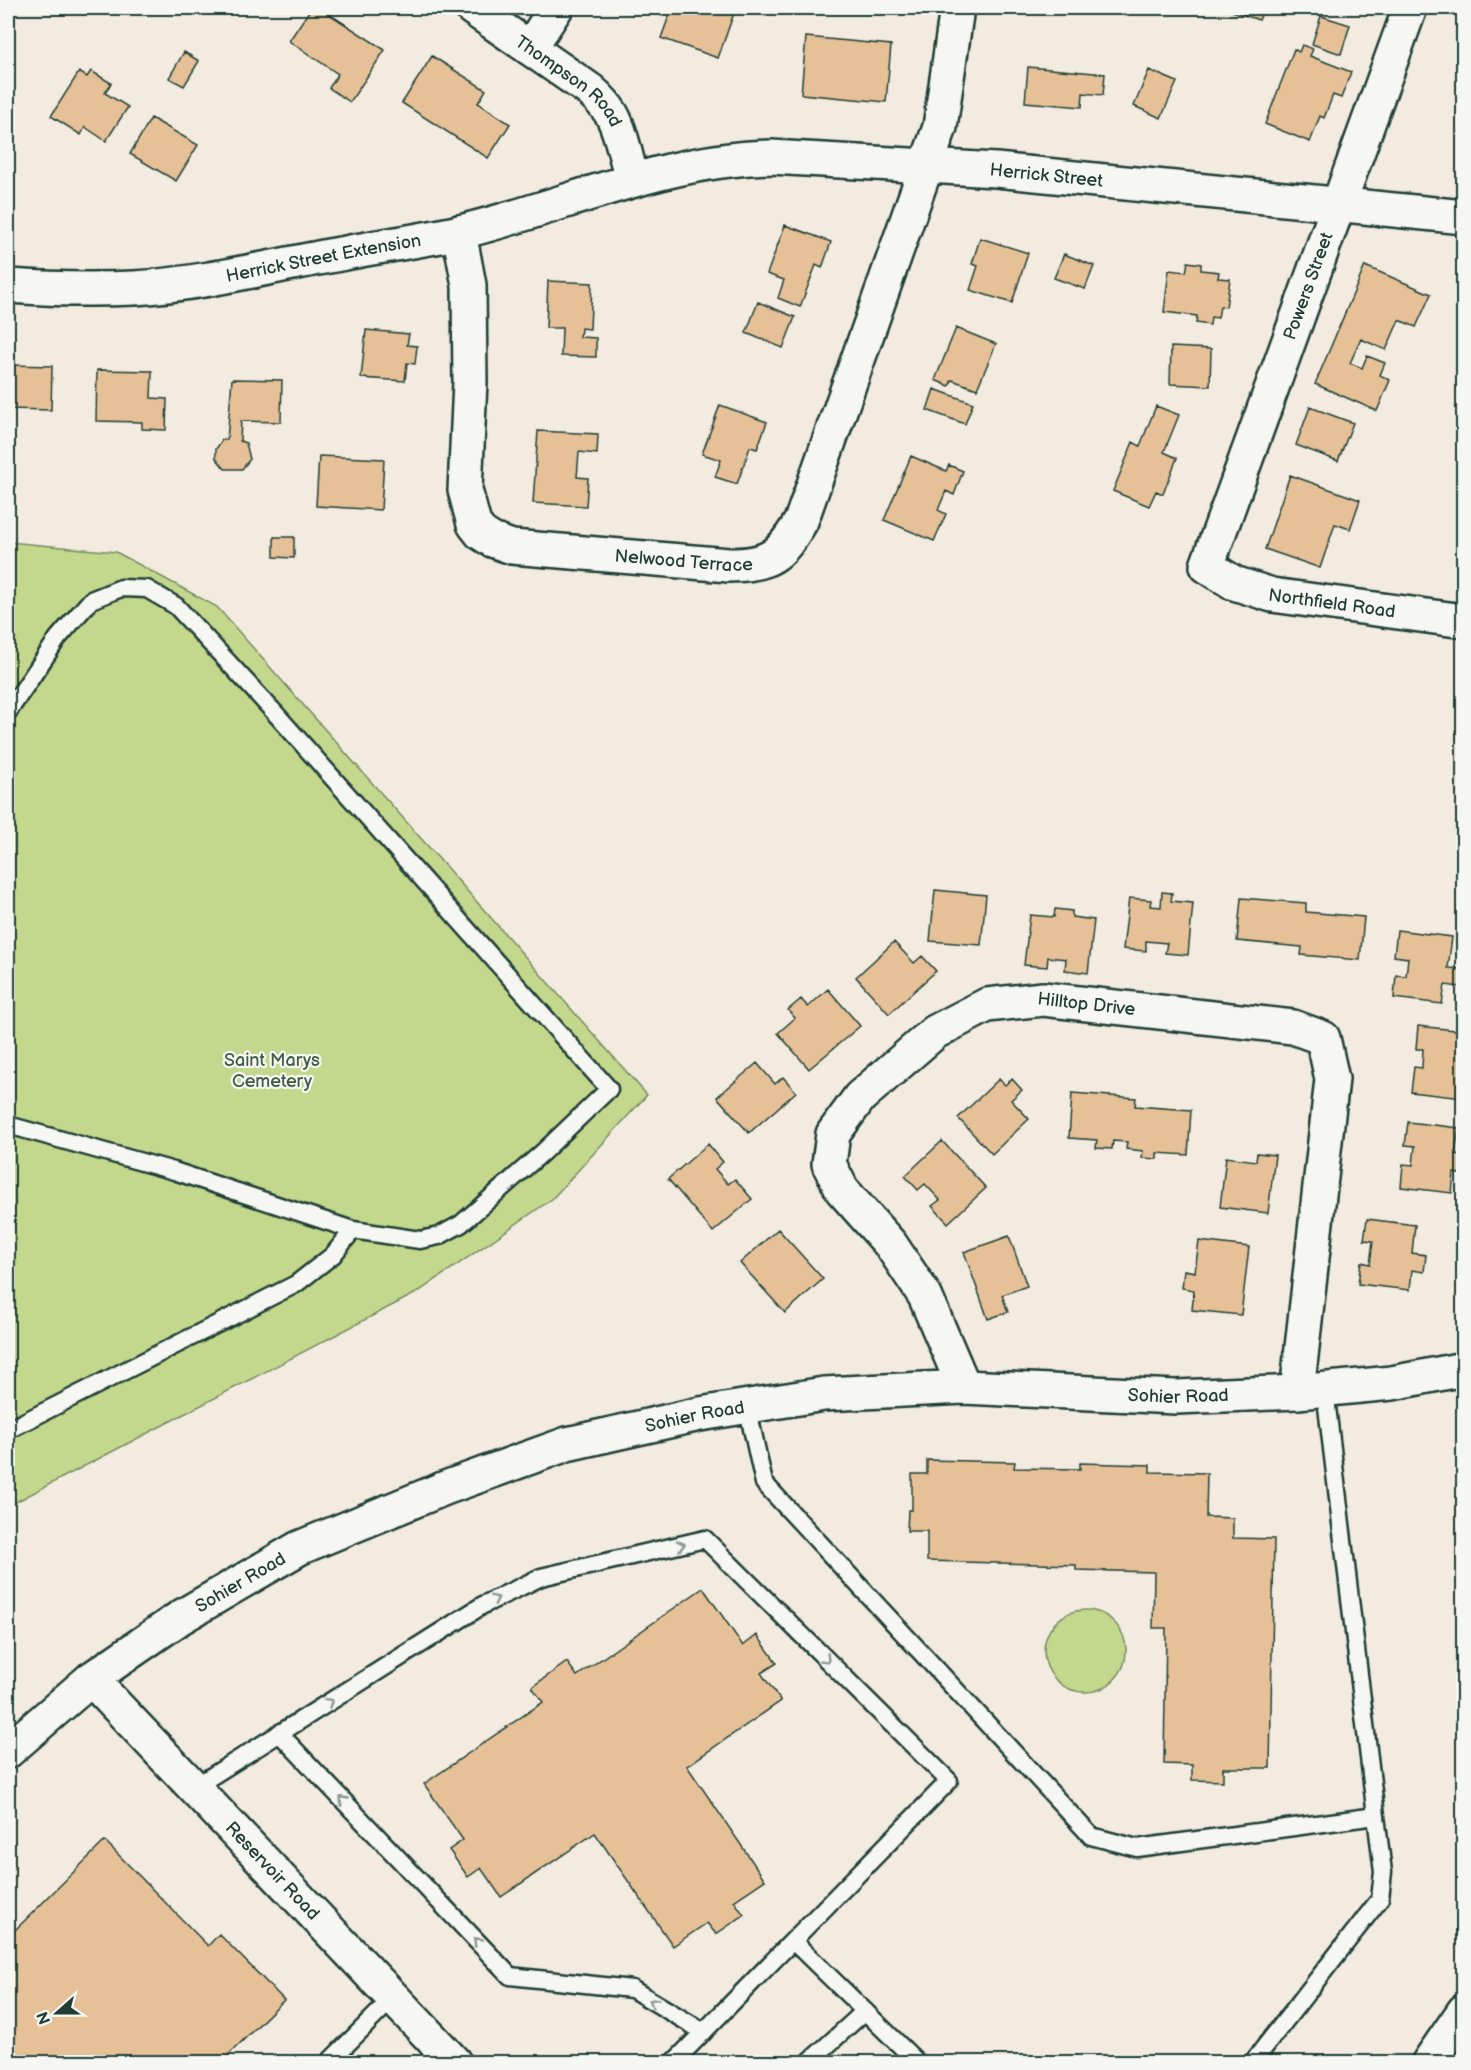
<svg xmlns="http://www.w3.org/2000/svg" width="1471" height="2070" viewBox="0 0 1471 2070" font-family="'Balsamiq Sans',sans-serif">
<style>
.green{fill:#c4d88d;stroke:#728a60;stroke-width:1.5}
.building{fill:#e6c197;stroke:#1f3d34;stroke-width:1.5}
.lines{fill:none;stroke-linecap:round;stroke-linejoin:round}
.service-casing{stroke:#1f3d34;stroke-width:21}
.minor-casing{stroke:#1f3d34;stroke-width:38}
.tertiary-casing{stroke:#1f3d34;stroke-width:38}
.secondary-casing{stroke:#1f3d34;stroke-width:38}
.service{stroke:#f6f6f2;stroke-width:16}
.minor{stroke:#f6f6f2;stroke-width:33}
.tertiary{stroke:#f6f6f2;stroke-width:33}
.secondary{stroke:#f6f6f2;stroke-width:33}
.oneway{stroke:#8a9a93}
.labels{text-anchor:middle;stroke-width:4.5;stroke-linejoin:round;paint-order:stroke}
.street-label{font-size:18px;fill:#1f3d34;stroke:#f6f6f2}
.park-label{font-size:18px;fill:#405c46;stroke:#f6f6f2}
</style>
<rect width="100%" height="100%" fill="#f3ebe0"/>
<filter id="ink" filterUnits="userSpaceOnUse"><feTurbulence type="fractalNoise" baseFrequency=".0167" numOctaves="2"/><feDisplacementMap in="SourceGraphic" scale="12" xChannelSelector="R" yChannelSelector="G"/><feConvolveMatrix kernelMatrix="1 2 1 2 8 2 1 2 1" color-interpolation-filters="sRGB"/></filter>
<g filter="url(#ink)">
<path class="green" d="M8 542 116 552 217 607 647 1095 552 1199 418 1292 8 1506Z
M1044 1651a41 41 0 1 1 82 0a41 41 0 1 1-82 0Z"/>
<path class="building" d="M311 8H320L385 50 350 102 329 88 338 74 289 41Z
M672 8H717L734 13 718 58 661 38Z
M1223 8H1264L1259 20Z
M1321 16 1350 25 1341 54 1312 44Z
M806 37 891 45 886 102 801 94Z
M1302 45 1313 49 1310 56 1351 72 1341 98 1333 95 1324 118 1320 116 1310 142 1265 124 1294 49 1299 52Z
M184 52 199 61 184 86 169 78Z
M432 56 486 90 478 103 510 124 488 158 402 103Z
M1028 67 1105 74 1103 95 1083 93 1082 107 1025 102Z
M1149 70 1177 82 1161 118 1134 106Z
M91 71 111 83 105 93 128 107 106 141 85 127 81 135 51 116 79 72 87 77Z
M151 118 198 145 176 181 130 154Z
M785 225 831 242 822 268 816 265 800 307 778 298 784 280 767 274Z
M980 238 1028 253 1012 303 970 290 978 266 972 264Z
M1064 254 1094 266 1085 289 1054 278Z
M1188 262 1201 264V270L1219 272 1218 278 1230 279 1226 307 1220 306 1218 318 1211 317 1210 325 1196 323 1197 316 1164 312 1169 270 1186 272Z
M1365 266 1431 294 1416 327 1399 320 1386 350 1361 339 1350 363 1362 368 1367 356 1385 363 1380 375 1390 380 1377 411 1315 384Z
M548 281 592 283 590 329 581 328 580 337 596 338V357L561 356 562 328H546Z
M758 302 795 317 783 348 746 333Z
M956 328 996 344 977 389 952 380 949 386 935 380Z
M366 330 409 334 407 345 417 346 415 364 407 363 405 381 361 378Z
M1171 347 1211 349 1210 386 1170 384Z
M8 365 52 366 51 410 8 409Z
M97 370 152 371 151 398 167 399 166 430 142 429V422L96 421Z
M232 379 282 380 281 422 241 421 240 441 246 443 250 459 242 469H225L216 458V449L222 440H227Z
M934 389 973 403 965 424 927 410Z
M720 405 767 422 757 449 750 447 737 484 715 477 721 460 702 454Z
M1156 406 1179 415 1164 452 1177 458 1163 494 1156 491 1149 506 1113 491 1133 442 1140 446Z
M1310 407 1353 423 1338 461 1296 445Z
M538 431 598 434 597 454 579 452 577 477 588 478 586 506 533 503Z
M319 456 384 459 381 510 316 506Z
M911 456 946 471 949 465 963 471 954 495 946 491 938 510 946 514 934 541 884 520Z
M1290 475 1360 500 1350 529 1335 524 1320 568 1265 549Z
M274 537H294V558L274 557Z
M935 890 986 895 981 945 930 941Z
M1162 892 1172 893 1171 901 1193 903 1188 955 1165 953 1167 943 1146 941V951L1123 949 1129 898 1151 900 1150 906 1161 907Z
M1241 898 1306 903V912L1364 917 1360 960 1301 955 1302 947 1237 941Z
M1055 909 1072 911V917L1094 920 1088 973 1065 970 1066 959 1048 957 1047 967 1024 965 1030 915 1054 917Z
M1397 930 1452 937 1448 968 1462 969 1461 987 1445 985 1442 1004 1394 998 1396 975 1406 976 1408 958 1394 956Z
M894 942 914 963 922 956 936 971 889 1014 856 977Z
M828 989 860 1026 809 1069 778 1033 795 1018 788 1010 801 999 808 1007Z
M1418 1026 1464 1031 1463 1098 1411 1092 1414 1067 1422 1068 1423 1049H1416Z
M757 1063 775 1084 783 1077 796 1092 749 1133 717 1097Z
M999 1079 1005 1085 1012 1079 1022 1090 1011 1100 1029 1119 992 1154 958 1118Z
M1072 1093 1136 1098 1135 1106 1191 1110 1188 1155 1157 1153V1159L1142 1158 1143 1151 1126 1149 1127 1142 1113 1141 1112 1149 1096 1148 1097 1140 1069 1138Z
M1408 1122 1459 1128 1455 1154 1464 1155V1175L1454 1173 1452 1193 1401 1187 1403 1164 1413 1165 1415 1146 1405 1145Z
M942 1141 986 1188 948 1223 932 1206 940 1200 925 1184 918 1190 905 1176Z
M708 1144 723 1162 715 1169 728 1184 735 1179 752 1199 713 1232 668 1179Z
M1257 1153 1275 1155 1268 1213 1220 1207 1226 1157 1256 1161Z
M1367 1219 1415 1225 1412 1253 1426 1255 1424 1272 1412 1270 1410 1290 1358 1284 1361 1262 1370 1264 1373 1241 1364 1240Z
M778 1229 823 1279 785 1313 740 1263Z
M1009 1236 1027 1286 1002 1295 1008 1312 988 1319 964 1252Z
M1199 1241 1249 1247 1241 1315 1192 1310 1194 1290 1182 1288 1184 1270 1195 1272Z
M927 1460 1015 1462 1014 1468 1080 1469V1463L1150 1465V1472L1207 1473 1206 1517 1233 1518V1538L1274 1539 1270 1768H1223V1781L1192 1780V1765L1164 1764 1166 1628H1153L1154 1572 1076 1570V1565L927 1561V1531H907L908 1510H912V1474H927Z
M703 1588 743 1646 757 1635 777 1663 761 1673 781 1701 687 1766 765 1880 734 1901 744 1915 716 1934 707 1923 673 1946 595 1833 501 1897 481 1868 468 1877 449 1850 463 1840 424 1784 543 1702 532 1687 567 1662 577 1676Z
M105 1841 208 1946 219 1934 284 2000 221 2062H8V1937Z"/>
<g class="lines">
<defs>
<path id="service" d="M8 712 58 638 91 600 121 588 147 589 176 606 275 713 609 1089 543 1152 461 1224 439 1236 420 1240 353 1230
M8 1125 174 1171 353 1230 333 1255 296 1284 8 1430
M747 1406 764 1483 1091 1836 1137 1848 1376 1816 1325 1390
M279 1733 510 1976 632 1989 704 2032
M193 1788 483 1605 541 1577 705 1539 949 1781 674 2062
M793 1941 917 2062
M329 2062 393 1998
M809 2062 865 2011
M1253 2062 1380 1899 1383 1872 1376 1816"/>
<g id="minor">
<path id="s1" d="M472 8 590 90C598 97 606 105 612 115 622 133 626 159 632 179"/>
<path id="s2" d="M1410 8 1207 566 1234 583 1272 595 1464 621"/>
<path d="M530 48 556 8"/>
<path id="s3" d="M459 232 469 285 470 382 465 490 474 524 481 533 492 540 512 547 729 565C770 565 781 555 801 521L940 127 957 8"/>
<path id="s4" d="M964 1387 925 1296 891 1245 842 1190 829 1164 833 1134 860 1097 935 1032 987 1005 1043 999 1293 1027 1323 1038 1332 1079 1297 1392"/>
<path id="s5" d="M91 1679 454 2062"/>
</g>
<g id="tertiary">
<path id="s6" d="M8 286C50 289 92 290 134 288 203 284 272 266 340 254 379 246 420 241 460 232 564 207 663 159 771 157L996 170 1464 217"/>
</g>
<g id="secondary">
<path id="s7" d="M8 1751 91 1679 181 1617 299 1548 445 1488 567 1444 700 1414 824 1394 964 1387 1176 1397 1297 1392 1392 1383 1464 1369"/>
<path d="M1429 2062 1464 2011"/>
</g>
</defs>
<use href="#service" class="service-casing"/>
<use href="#minor" class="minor-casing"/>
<use href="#tertiary" class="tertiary-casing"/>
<use href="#secondary" class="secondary-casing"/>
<use href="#service" class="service"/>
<use href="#minor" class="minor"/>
<use href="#tertiary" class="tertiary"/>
<use href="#secondary" class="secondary"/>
</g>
<defs><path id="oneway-chevron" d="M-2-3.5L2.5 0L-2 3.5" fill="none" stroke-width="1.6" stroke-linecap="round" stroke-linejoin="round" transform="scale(1.5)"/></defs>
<g class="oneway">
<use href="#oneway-chevron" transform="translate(681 1545) rotate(-13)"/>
<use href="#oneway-chevron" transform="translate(495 1599) rotate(-26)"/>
<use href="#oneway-chevron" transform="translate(826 1659) rotate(45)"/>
<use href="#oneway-chevron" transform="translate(329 1702) rotate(-32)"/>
<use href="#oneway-chevron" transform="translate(343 1800) rotate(-134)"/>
<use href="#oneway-chevron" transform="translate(477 1941) rotate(-134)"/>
<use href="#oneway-chevron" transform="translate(653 2002) rotate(-149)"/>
</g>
</g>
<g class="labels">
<g class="street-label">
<text dy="6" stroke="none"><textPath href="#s1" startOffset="122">Thompson Road</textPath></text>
<text dy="6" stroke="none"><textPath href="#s6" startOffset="1054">Herrick Street</textPath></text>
<text dy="6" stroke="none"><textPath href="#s6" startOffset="318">Herrick Street Extension</textPath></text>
<text transform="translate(1308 286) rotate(-70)" y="6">Powers Street</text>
<text dy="6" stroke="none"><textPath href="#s3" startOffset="512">Nelwood Terrace</textPath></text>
<text dy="6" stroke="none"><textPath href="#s2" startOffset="726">Northfield Road</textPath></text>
<text dy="6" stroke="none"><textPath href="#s4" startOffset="597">Hilltop Drive</textPath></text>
<text dy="6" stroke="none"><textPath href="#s7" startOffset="1260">Sohier Road</textPath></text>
<text dy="6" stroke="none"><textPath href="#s7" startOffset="774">Sohier Road</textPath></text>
<text dy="6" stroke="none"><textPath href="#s7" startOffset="288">Sohier Road</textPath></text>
<text dy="6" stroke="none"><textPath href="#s5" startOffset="264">Reservoir Road</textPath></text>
</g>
<g class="park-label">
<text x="272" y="1066">Saint Marys<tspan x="272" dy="21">Cemetery</tspan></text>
</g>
</g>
<rect width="1471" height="2070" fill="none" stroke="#f6f6f2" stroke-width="30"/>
<rect x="15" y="15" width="1441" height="2040" fill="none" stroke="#1f3d34" stroke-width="2" filter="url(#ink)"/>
<g transform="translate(57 2013) rotate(249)" stroke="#f6f6f2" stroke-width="4.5" paint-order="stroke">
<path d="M0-4.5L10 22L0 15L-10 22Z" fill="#1f3d34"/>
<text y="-9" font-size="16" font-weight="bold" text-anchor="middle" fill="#1f3d34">N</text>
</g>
</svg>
